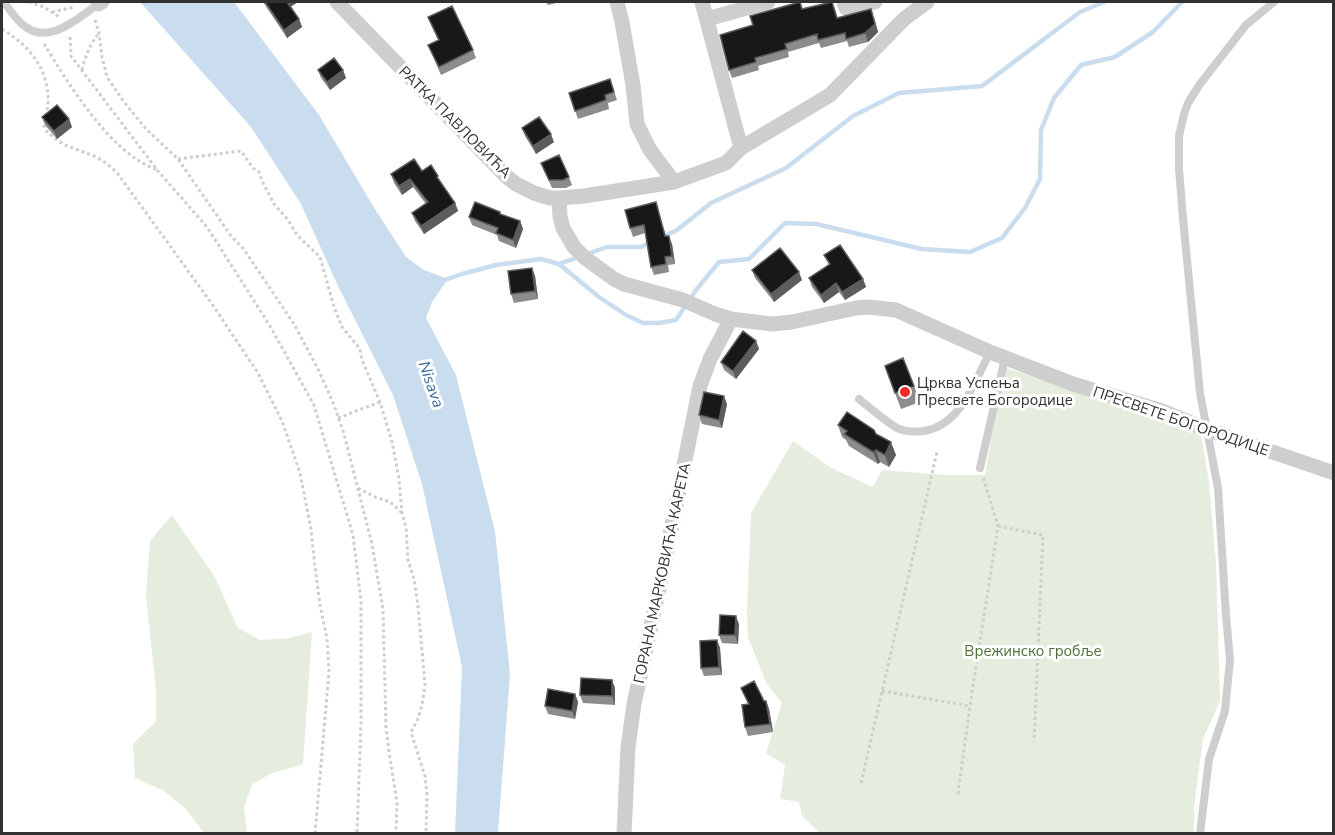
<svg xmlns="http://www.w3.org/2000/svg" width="1335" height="835" viewBox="0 0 1335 835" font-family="'Nunito Sans',sans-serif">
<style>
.green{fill:#e5eede}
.water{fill:#c9ddef}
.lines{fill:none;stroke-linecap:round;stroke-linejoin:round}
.stream{stroke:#c9ddef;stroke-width:4.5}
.path{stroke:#cecece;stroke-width:3;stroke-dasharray:3 3;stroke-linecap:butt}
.service{stroke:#cecece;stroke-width:8}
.minor{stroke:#cecece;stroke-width:15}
.wall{fill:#8c8c8c}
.shaded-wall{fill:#5d5d5d}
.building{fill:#181818;stroke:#5d5d5d;stroke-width:1.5}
.poi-dot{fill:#f42926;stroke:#fff;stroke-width:2}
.labels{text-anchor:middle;stroke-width:6;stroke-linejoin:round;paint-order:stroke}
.street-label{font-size:15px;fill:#313131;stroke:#fff}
.poi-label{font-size:15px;fill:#313131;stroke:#fff;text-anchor:start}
.park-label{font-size:15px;fill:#4f7139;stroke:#fff}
.water-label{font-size:16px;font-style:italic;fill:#376b9b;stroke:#fff}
</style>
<rect width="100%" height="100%" fill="#fff"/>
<path class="green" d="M1003 367 1133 408 1201 434 1209 482 1216 562 1220 701 1203 739 1194 807V833H818V831L802 816 799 802 780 799 785 765 766 753 782 703 767 684 748 638 747 611 751 513 793 441 831 468 873 487 882 470 946 475H985Z
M172 515 215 577 237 627 260 640 289 638 312 632 303 764 270 774 252 784 244 808 247 833H204L186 809 164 791 135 778 133 744 156 721V691L146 595 150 541Z"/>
<path class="water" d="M140 2H234L319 115 373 206 406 257 424 270 448 279 432 302 426 318 456 375 495 531 510 674 498 833H455L462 667 422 484 393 395 339 288 301 204 251 127Z"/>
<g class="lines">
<path class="stream" d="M660 238 677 230 711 203 786 168 853 116 899 93 982 86 1080 12 1104 2
M559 264 607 247H641L653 241
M442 281 462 274 496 265 541 259 559 264 599 297 626 315 643 323H659L676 320 696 290 719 262 749 259 785 223 816 224 922 249 970 252 1002 238 1025 208 1040 179 1041 130 1054 98 1081 65 1115 57 1153 32 1182 2"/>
<path class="path" d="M29 2 44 7 59 17
M52 12 75 7
M95 20 99 33 102 57 107 77 124 102 146 129 178 159 231 236 243 248 294 324 319 371 334 405 344 434 372 544 383 609 386 727 389 752 397 802 396 834
M2 29C30 46 50 70 48 105 47 113 44 120 44 128 59 146 75 148 94 156 103 160 111 167 118 174L212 304 258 373 282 421 300 473 311 529 315 567 320 605 327 639 329 672 315 834
M70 37 71 56 158 171 207 227 270 326 314 405 353 535 361 601V723L357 834
M44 44C69 84 111 155 158 170
M82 70C85 57 90 44 99 33
M178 159 241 151 253 168 259 172 262 181 274 204 288 220 297 235 320 257 334 307 342 327 360 349 362 360 380 402 392 442 399 479 402 513 406 527 408 560 414 579 418 606 425 685 422 705 418 719 411 732 425 776 427 795 426 834
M338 418 380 402
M358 488 375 497 390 502 402 513
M998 526 1043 535 1034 742
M882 691 970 706
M861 783 937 452
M958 794 969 712 998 526 983 477"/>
<path class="service" d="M4 2C9 9 15 18 22 24 47 47 77 19 98 4
M859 399C870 408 885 421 897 428 905 432 915 432 924 431 961 425 975 381 990 352
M980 468 1005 358
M1200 834 1209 759 1225 711 1230 660 1226 615 1218 488 1200 393 1183 219 1179 169V136L1184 114 1188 103 1200 84 1246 25 1274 2"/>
<path class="minor" d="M337 2 507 177 516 184 534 193 550 198H559L584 196 674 182 726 163 741 148 830 95 904 19 927 2
M617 2 622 22 633 85 637 124 650 150 674 182
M702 2 741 148
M844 2 846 8 875 2
M98 4 102 2
M707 19 768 2
M559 198 560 217 563 228 574 247 585 258 614 279 624 284 683 300 715 314 731 319 772 324 792 322 856 308 869 307 896 310 990 352 1073 384 1162 411 1208 430 1334 473
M624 834 628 747 634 704 659 589 700 386 710 359 731 319"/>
</g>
<path class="wall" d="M263 2H298L291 6 299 19 302 27 287 38Z
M546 2H561L548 5Z
M802 9H835L837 18 874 17 878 32 868 42 849 47 847 41 821 48 819 43 788 52 789 57 758 66 759 70 732 78 729 70 753 25Z
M428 17 473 50 476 58 441 75 428 45 438 40Z
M318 70H343L346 78 330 90 321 78Z
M610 79 617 100 608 103 609 109 578 119 569 93Z
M42 117 69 119 72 127 57 139 45 125Z
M522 128 554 142 536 154 525 136Z
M541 163 569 177 572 185 566 188H552Z
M422 171 441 183 455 203 458 211 424 234 415 221 412 213 426 204 413 187 402 195 394 183 391 174Z
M656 202 666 236 672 244 675 264 668 265 669 272 654 275 651 267 645 233 633 237 630 228Z
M501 214 520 221 523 229 516 248 499 241 497 235 472 225 469 217Z
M824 255 863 279 866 287 845 300 839 292 824 303 812 287 809 278 829 265Z
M532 268 535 276 538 299 514 303 511 294Z
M752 270 802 280 774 302 755 278Z
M756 341 759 349 736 379 724 370 721 362Z
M885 366 914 386 920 402 901 409Z
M727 404 722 428 702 424 699 415Z
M838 425 876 434 896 455 889 467 880 462 878 464 849 446 846 440 842 437Z
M739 624 738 644 722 643 719 635Z
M717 640 720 648 722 675 704 676 701 668Z
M612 680 615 688V705L583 703 580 695Z
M741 688 764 701H766L769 709 773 732 748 736 745 727 748 704Z
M575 694 578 702 575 719 548 714 545 706Z"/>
<path class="shaded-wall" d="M287 2H298L289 8Z
M871 9 878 32 868 42 865 33Z
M299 19 302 27 287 38 284 30Z
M343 70 346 78 330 90 327 82Z
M69 119 72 127 57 139 54 131Z
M551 134 554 142 536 154 533 146Z
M410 179 413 187 402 195 399 186Z
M455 203 458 211 424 234 421 226Z
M520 221 523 229 516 248 513 240Z
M669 236 672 244 675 264 672 256Z
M532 268 535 276 538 299 535 291Z
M799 272 802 280 774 302 771 294Z
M863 279 866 287 845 300 842 292Z
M836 283 839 292 824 303 821 295Z
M756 341 759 349 736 379 733 371Z
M724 396 727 404 722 428 719 420Z
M891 442 896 455 889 467 885 455Z
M876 450 880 462 878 464 873 452Z
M736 616 739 624 738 644 735 635Z
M717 640 720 648 722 675 719 667Z
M612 680 615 688V705L612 696Z
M575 694 578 702 575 719 572 711Z
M766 701 769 709 773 732 770 724Z"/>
<path class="building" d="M265 2H287L299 19 284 30Z
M800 2 802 9 832 2 837 18 871 9 875 24 865 33 846 39 845 33 818 40 817 34 785 44 787 49 755 58 756 62 729 70 720 35 753 25 750 16Z
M452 6 473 50 439 67 428 45 439 40 428 17Z
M334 58 343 70 327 82 318 70Z
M610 79 614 92 605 95 606 100 575 111 569 93Z
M57 105 69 119 54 131 42 117Z
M539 117 551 134 533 146 522 128Z
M559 155 569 177 563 180H549L541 163Z
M414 159 422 171 431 165 438 176 437 177 455 203 421 226 412 213 428 202 410 179 399 186 391 174Z
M475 202 500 212V214L520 221 513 240 496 233 498 228 469 217Z
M656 202 665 236H669L672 256 665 257 666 264 651 267 644 225 630 228 625 210Z
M840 245 863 279 842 292 836 283 821 295 809 278 830 264 824 255Z
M780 248 799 272 771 294 752 270Z
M532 268 535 291 511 294 508 271Z
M743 331 756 341 733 371 721 362Z
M903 358 914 386 895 393 885 366Z
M704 392 724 396 719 420 699 415Z
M847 412 874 430 876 434 891 442 885 455 876 450 873 452 844 434 847 431 838 425Z
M720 615 736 616 735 635H719Z
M717 640 719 667 701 668 700 641Z
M581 678 612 680V696L580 695Z
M754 681 764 701H766L770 724 745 727 742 705 749 704 741 688Z
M548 689 575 694 572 711 545 706Z"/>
<circle class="poi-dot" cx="905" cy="392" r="6"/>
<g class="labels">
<g class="street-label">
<text transform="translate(455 122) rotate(45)" y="5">РАТКА ПАВЛОВИЋА</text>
<text transform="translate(1181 421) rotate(19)" y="5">ПРЕСВЕТЕ БОГОРОДИЦЕ</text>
<text transform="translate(662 573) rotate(-78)" y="5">ГОРАНА МАРКОВИЋА КАРЕТА</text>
</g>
<g class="poi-label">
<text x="917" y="388">Црква Успења<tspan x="917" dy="17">Пресвете Богородице</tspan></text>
</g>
<g class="park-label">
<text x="1033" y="656">Врежинско гробље</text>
</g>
<g class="water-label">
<text transform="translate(432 384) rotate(71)" y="6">Nisava</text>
</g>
</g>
<rect width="1335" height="835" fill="none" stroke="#313131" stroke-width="6"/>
</svg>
